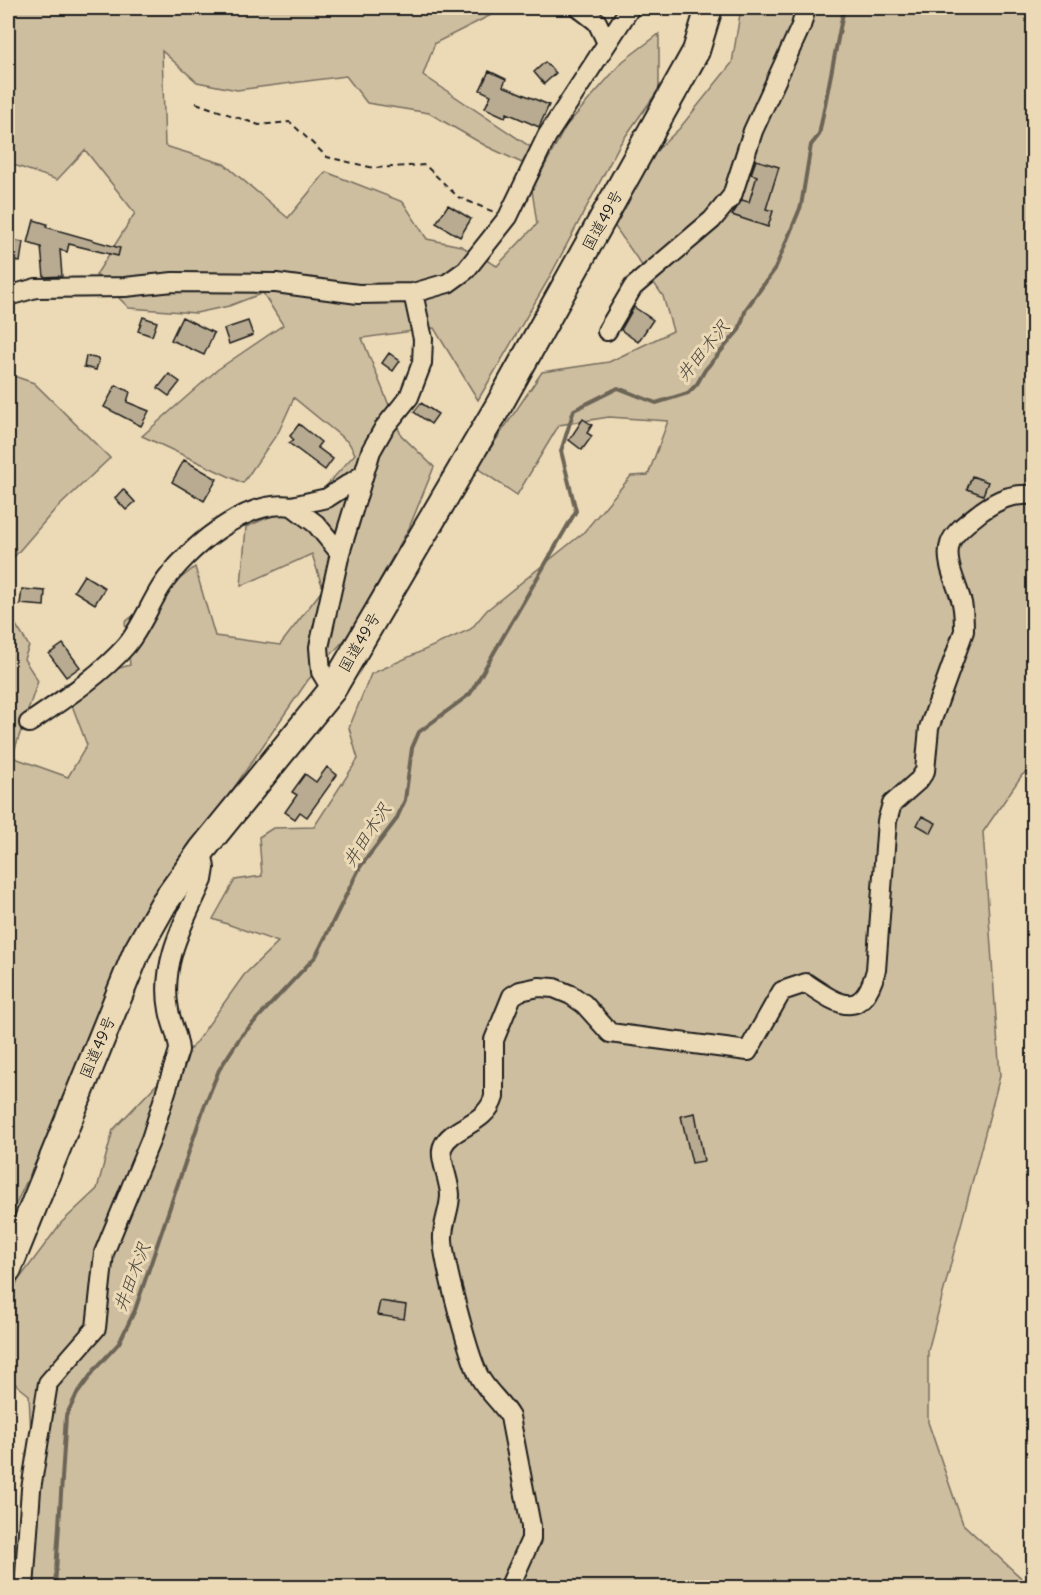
<svg xmlns="http://www.w3.org/2000/svg" width="1041" height="1595" viewBox="0 0 1041 1595" font-family="Delius,'Klee One',sans-serif">
<style>
.green{fill:#cebea0;stroke:#756d5e;stroke-width:1.5}
.lines{fill:none;stroke-linecap:round;stroke-linejoin:round}
.stream{stroke:#6c6557;stroke-width:4}
.building{fill:#b8ab91;stroke:#1c1c1c;stroke-width:1.5}
.minor-casing{stroke:#1c1c1c;stroke-width:22}
.highway-casing{stroke:#1c1c1c;stroke-width:30}
.path{stroke:#1c1c1c;stroke-width:2;stroke-dasharray:6 4.5;stroke-linecap:butt}
.minor{stroke:#ecdab7;stroke-width:18}
.highway{stroke:#ecdab7;stroke-width:26}
.labels{text-anchor:middle;stroke-width:6;stroke-linejoin:round;paint-order:stroke}
.street-label{font-size:16px;fill:#1c1c1c;stroke:#ecdab7}
.water-label{font-size:18px;font-style:italic;fill:#4b473f;stroke:#ecdab7}
</style>
<rect width="100%" height="100%" fill="#ecdab7"/>
<filter id="ink" filterUnits="userSpaceOnUse"><feTurbulence type="fractalNoise" baseFrequency=".0167" numOctaves="2"/><feDisplacementMap in="SourceGraphic" scale="12" xChannelSelector="R" yChannelSelector="G"/><feConvolveMatrix kernelMatrix="1 2 1 2 8 2 1 2 1" color-interpolation-filters="sRGB"/></filter>
<g filter="url(#ink)">
<path class="green" d="M8 8H505L435 43 423 75 532 148 522 163 486 146 429 113 367 103 346 76 237 90 197 82 162 51 165 146 224 164 288 218 326 172 403 202 427 239 461 246 497 266 537 224 532 190 566 126 623 61 659 34V89L620 144 548 280 478 400 434 328 362 338 401 435 434 467 409 528 348 636 308 680 216 814 140 918 38 1157 8 1221V631L14 622 29 646 24 659 38 681 12 757 68 777 87 745 64 684 130 665 125 622 195 567 215 636 280 645 323 589 312 554 241 586 246 527 317 496 355 454 349 443 294 398 279 431 243 483 142 436 217 370 283 325 263 293 229 306 196 313 129 308 96 275 135 213 85 150 57 180 8 163Z
M741 8H1033V768L1022 775 983 832 1000 1076 928 1351V1422L963 1524 1031 1587H31L34 1495 29 1395 8 1378V1309L17 1282 61 1223 97 1189 113 1130 194 1045 244 975 278 942 213 919 235 880 262 876 259 837 273 828 314 827 358 759 349 728 371 674 471 629 487 610 583 533 631 476 648 475 668 421 609 417 559 425 517 495 477 468 542 372 609 362 673 331 663 296 609 218 631 175 679 129 732 63Z
M8 374 34 383 110 458 52 513 8 564Z"/>
<g class="lines">
<path class="stream" d="M55 1588 66 1416 77 1394 96 1368 119 1343 135 1310 204 1107 219 1070 241 1036 316 956 360 867 396 820 405 800 412 748 419 732 470 694 576 511 561 451 574 410 618 388 656 403 688 393 697 384 705 370 739 330 746 309 775 269 801 206 811 145 819 135 844 8"/>
</g>
<path class="building" d="M545 62 556 73 544 84 534 72Z
M489 71 506 79 503 86 549 105 539 127 507 113 505 117 485 108 491 95 480 90Z
M756 160 779 167 766 209 773 211 768 227 732 215 742 200 749 202 757 176 751 174Z
M448 205 471 219 460 237 436 223Z
M34 220 47 224 46 227 120 248 118 256 69 244 67 252 60 250 62 276 44 277 41 247 28 243Z
M8 240 23 242 20 262 8 260Z
M634 307 653 320 638 342 621 330Z
M143 317 157 322 152 336 138 331Z
M182 317 214 333 204 355 171 340Z
M248 321 253 335 229 344 224 329Z
M389 353 400 361 393 371 382 363Z
M86 356 99 359 96 370 84 367Z
M169 374 180 382 169 396 158 388Z
M116 385 130 392 127 402 149 411 141 426 104 407Z
M421 403 438 414 431 424 414 412Z
M583 419 592 425 587 433 592 436 582 450 569 440Z
M299 424 321 442 317 447 333 459 325 470 289 443 294 440 290 436Z
M184 460 217 479 204 501 172 482Z
M972 476 988 482 983 495 967 489Z
M123 489 135 502 126 510 115 498Z
M84 575 105 588 95 604 74 591Z
M22 589 45 591 44 606 20 604Z
M63 644 80 667 66 677 49 654Z
M327 767 337 775 307 817 300 812 295 819 285 812 297 795 292 792 305 774 316 782Z
M922 816 936 823 931 833 917 825Z
M695 1113 704 1161 692 1163 681 1116Z
M380 1301 406 1305 404 1319 377 1315Z"/>
<g class="lines">
<defs>
<path id="minor" d="M579 8 597 22 606 41
M8 296 36 288 125 287 173 282 276 283 358 294 413 293 448 283 466 270 508 217 547 136 630 8
M607 331 633 287 712 220 732 196 753 131 801 26 806 8
M340 553 316 524 292 506 327 498 364 474
M332 690 321 672 319 647 340 553 371 451 384 428 409 397 422 363 423 339 413 293
M29 723C61 701 101 675 126 646 141 628 149 606 161 587 186 549 245 499 292 506
M24 1588 31 1489 48 1383 96 1328 104 1253 151 1139 179 1050C178 1035 171 1024 169 1010 160 963 184 922 203 880L205 868 202 850
M509 1588 531 1539V1526L510 1417C502 1403 490 1394 482 1381 470 1365 444 1262 443 1240 442 1224 450 1210 450 1195 450 1182 438 1155 443 1146 452 1126 486 1125 494 1097V1040L512 996 520 991 539 987 554 988 571 995 584 1004 610 1033 748 1051 782 991 806 983C839 1005 862 1022 876 970L887 821 892 804 919 780 925 771 929 728 964 631C964 621 964 612 962 603 958 586 944 562 950 544 953 532 972 519 982 511 999 499 1013 493 1034 495"/>
<path id="highway" d="M8 1269 137 951 164 903 202 850 332 690 499 405 696 51 709 8"/>
</defs>
<use href="#minor" class="minor-casing"/>
<use href="#highway" class="highway-casing"/>
<path class="path" d="M196 103 259 125 290 122 327 157 374 168 425 165 458 197 494 212"/>
<use href="#minor" class="minor"/>
<use href="#highway" class="highway"/>
</g>
</g>
<g class="labels">
<g class="street-label">
<text transform="translate(602 220) rotate(-61)" y="6">国道49号</text>
<text transform="translate(359 642) rotate(-60)" y="6">国道49号</text>
<text transform="translate(97 1047) rotate(-67)" y="6">国道49号</text>
</g>
<g class="water-label">
<text transform="translate(703 351) rotate(-51)" y="6">井田木沢</text>
<text transform="translate(367 835) rotate(-57)" y="6">井田木沢</text>
<text transform="translate(132 1277) rotate(-69)" y="6">井田木沢</text>
</g>
</g>
<rect width="1041" height="1595" fill="none" stroke="#ecdab7" stroke-width="30"/>
<rect x="15" y="15" width="1011" height="1565" fill="none" stroke="#1c1c1c" stroke-width="2" filter="url(#ink)"/>
</svg>
